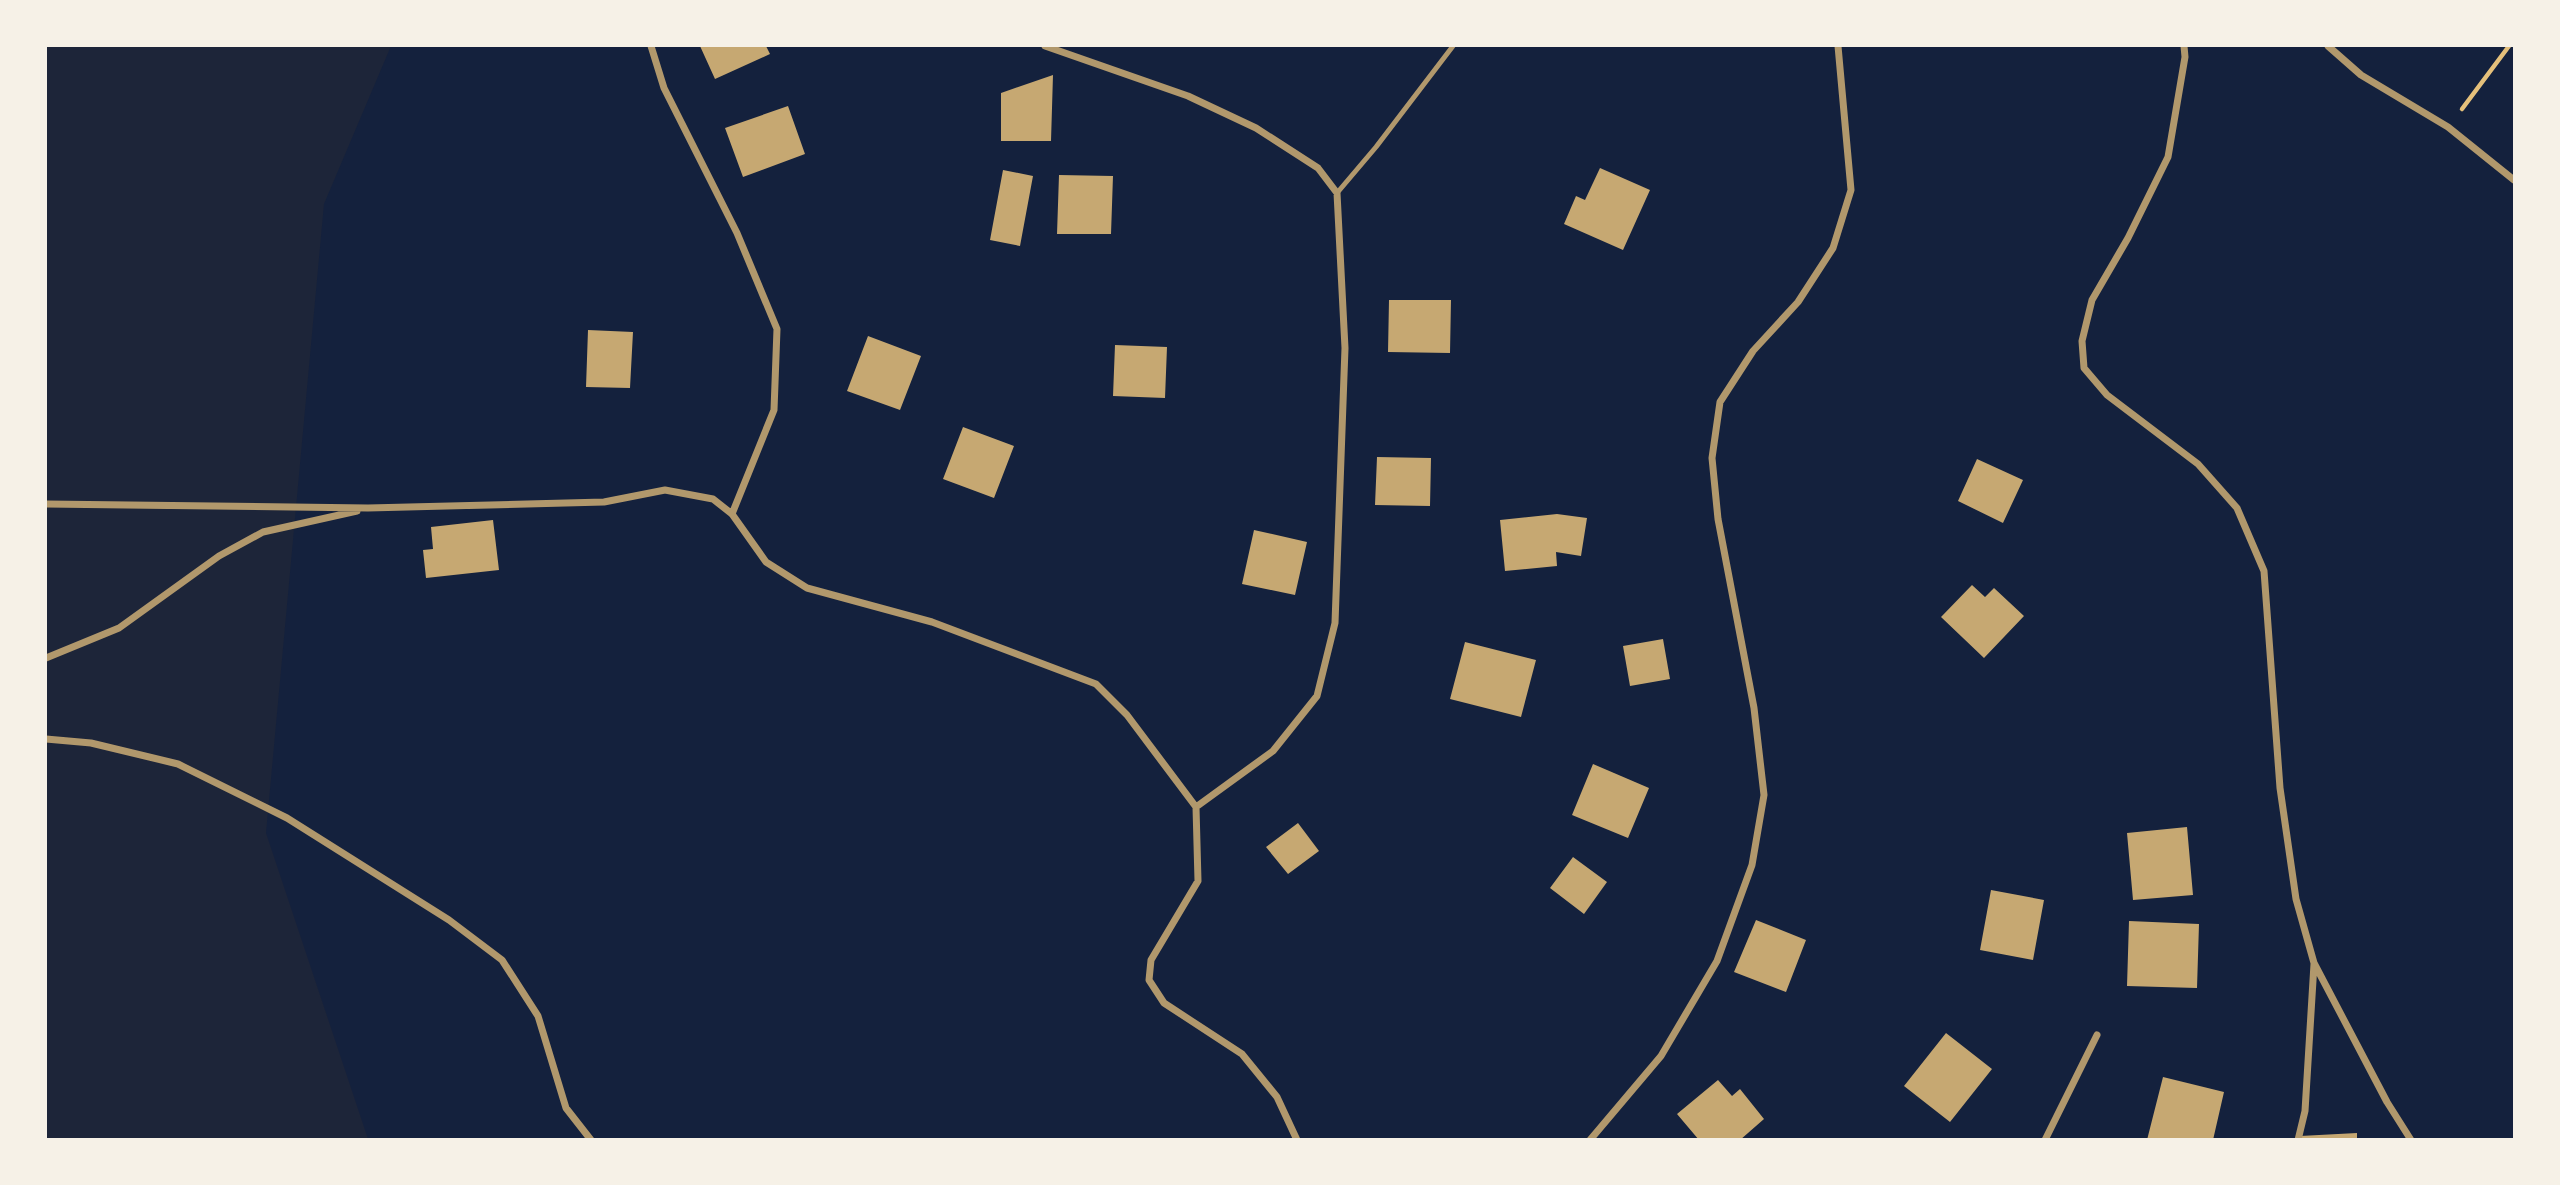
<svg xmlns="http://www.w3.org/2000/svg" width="2560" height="1185" viewBox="0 0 2560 1185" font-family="'PT Sans Narrow',sans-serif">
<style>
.green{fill:#1d2539}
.building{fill:#c6a872}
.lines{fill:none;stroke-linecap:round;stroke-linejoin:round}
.path{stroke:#e5c07b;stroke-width:4.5}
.service{stroke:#b1986c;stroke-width:5}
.minor{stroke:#b1986c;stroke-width:7}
</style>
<rect width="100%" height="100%" fill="#14213d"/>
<path class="green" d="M46 46H391L324 204 266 833 368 1139H46Z"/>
<path class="building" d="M700 46H766L770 54 715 79Z
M1053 75 1051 141H1001V93Z
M788 106 805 154 743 177 725 128Z
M1600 168 1650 190 1623 250 1564 224 1576 196 1585 200Z
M1003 170 1033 176 1020 246 990 240Z
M1059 175 1113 176 1111 234H1057Z
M1389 300H1451L1450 353 1388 352Z
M588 330 633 332 630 388 586 387Z
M868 336 921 356 900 410 847 391Z
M1115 345 1167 347 1165 398 1113 396Z
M963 427 1014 446 994 498 943 479Z
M1377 457 1431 458 1430 506 1375 505Z
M1977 459 2023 480 2003 523 1958 501Z
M1557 514 1587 518 1581 556 1556 552 1557 566 1505 571 1500 520Z
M493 520 499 570 426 578 423 550 433 549 431 527Z
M1254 530 1307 542 1295 595 1242 584Z
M1972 585 1985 597 1994 588 2024 616 1984 658 1941 617Z
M1663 639 1670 679 1630 686 1623 646Z
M1465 642 1536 660 1521 717 1450 699Z
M1593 764 1649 788 1628 838 1572 815Z
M1298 823 1319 851 1288 874 1266 847Z
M2187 827 2193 895 2133 900 2127 833Z
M1573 857 1607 882 1584 914 1550 888Z
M1991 890 2044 900 2033 960 1980 950Z
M1756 920 1806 940 1786 992 1734 972Z
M2129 921 2199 924 2197 988 2127 986Z
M1946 1033 1992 1069 1950 1122 1904 1086Z
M2163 1077 2224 1092 2213 1140H2147Z
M1718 1080 1732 1096 1740 1089 1764 1119 1740 1140H1699L1677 1114Z
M2357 1133V1140H2300V1136Z"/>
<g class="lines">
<path class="path" d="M2462 109 2509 46"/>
<path class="service" d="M1337 193 1376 147 1453 46"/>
<path class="minor" d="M651 46 664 88 737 233 777 329 774 410 732 514
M1045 46 1188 96 1256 128 1318 168 1337 193 1345 348 1335 623 1317 696 1273 751 1196 807 1198 881 1151 960 1149 980 1164 1003 1242 1054 1277 1097 1297 1140
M2184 46 2185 57 2168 157 2128 238 2092 300 2082 341 2084 368 2107 395 2198 464 2237 508 2264 571 2280 788 2296 899 2314 963 2387 1102 2411 1140
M2328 46 2361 75 2448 127 2514 180
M46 504 368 508 604 502 665 490 713 499 732 514 766 562 807 588 932 622 1096 684 1127 715 1196 807
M46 658 119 628 219 556 263 532 357 511
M46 739 91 743 178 764 287 818 449 920 502 960 538 1016 566 1108 591 1140
M1590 1140 1661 1056 1717 961 1752 865 1764 795 1754 708 1718 519 1712 458 1720 402 1753 351 1798 302 1833 248 1851 190 1838 46
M2045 1140 2097 1035
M2298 1140 2305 1111 2314 964"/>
</g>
<rect width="2560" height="1185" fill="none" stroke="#f6f1e7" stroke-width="94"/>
</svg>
